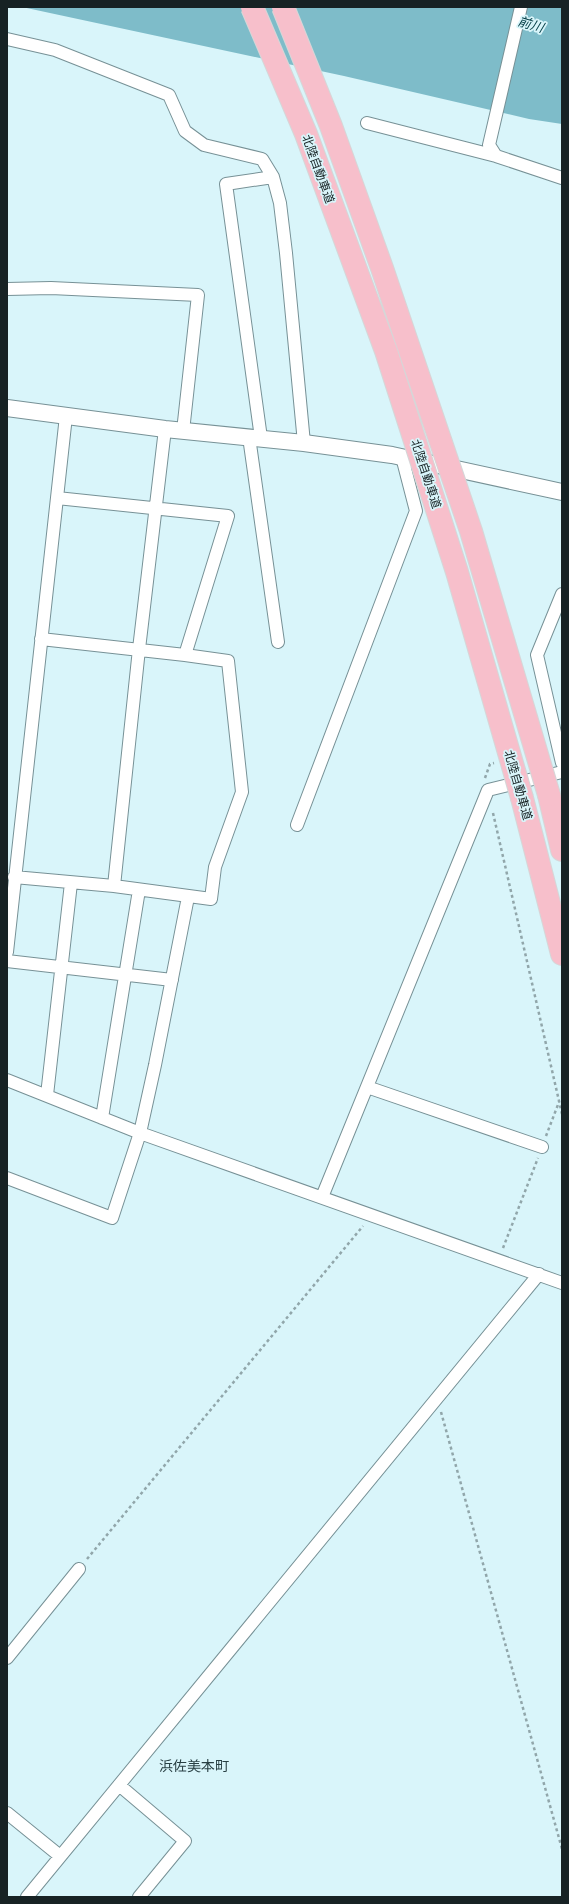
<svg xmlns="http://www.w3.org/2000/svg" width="569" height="1904" viewBox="0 0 569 1904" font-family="'Fira Sans Condensed','Noto Sans JP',sans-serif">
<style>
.water{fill:#7ebcc9}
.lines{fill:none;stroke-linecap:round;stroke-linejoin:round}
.minor-casing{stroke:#779196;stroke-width:14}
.tertiary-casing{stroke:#779196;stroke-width:18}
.motorway-casing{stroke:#d5d7d8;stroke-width:24}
.path{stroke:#91a6aa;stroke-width:2.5;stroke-dasharray:3 3;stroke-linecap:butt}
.minor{stroke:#fff;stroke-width:12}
.tertiary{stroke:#fff;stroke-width:16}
.motorway{stroke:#f7bfcb;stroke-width:22}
.motorway-bridge-casing{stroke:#d5d7d8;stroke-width:24;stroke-linecap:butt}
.motorway-bridge{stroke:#f7bfcb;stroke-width:22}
.labels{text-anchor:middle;stroke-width:3.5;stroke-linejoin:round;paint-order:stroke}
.street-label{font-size:12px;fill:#172224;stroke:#d9f5fa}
.water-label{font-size:13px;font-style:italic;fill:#003b44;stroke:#d9f5fa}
.quarter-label{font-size:14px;fill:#283f43;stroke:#d9f5fa}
</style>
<rect width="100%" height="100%" fill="#d9f5fa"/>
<path class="water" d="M22 7H562V124L529 119 344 76Z"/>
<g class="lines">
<defs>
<path id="minor" d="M521 7 489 145 496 156 562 178
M7 39 55 50 169 95 185 131 204 145 262 159 273 177 280 203 286 253 304 443
M367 123 496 156
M7 289 51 288 198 295 183 431
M249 437 278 642
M261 438 226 184 273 177
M57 498 228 516 185 655
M562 594 537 655 562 763
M297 825 416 511 402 457
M14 877 114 886 211 899 215 867 242 792 228 661 185 655 41 639
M114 886 139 649 165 429
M7 952 66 416
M7 961 172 980
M7 1080 140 1133 562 1283
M367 1087 542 1147
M47 1095 71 883
M102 1118 139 890
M7 1178 112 1218 140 1133 155 1065 188 897
M322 1197 488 790 562 772
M7 1658 79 1569
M119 1785 185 1841 139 1897
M7 1813 60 1856
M27 1897 539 1274"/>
<path id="tertiary" d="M7 408 165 429 304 443 392 455 562 492"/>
<path id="motorway" d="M549 795 562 850
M522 798 562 954"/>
</defs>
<use href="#minor" class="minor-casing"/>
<use href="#tertiary" class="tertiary-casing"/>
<use href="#motorway" class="motorway-casing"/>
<path class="path" d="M485 778 490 764 494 763
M493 813 562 1114
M546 1136 559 1102
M503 1248 538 1158
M441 1412 562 1849
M87 1559 363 1226"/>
<use href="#minor" class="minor"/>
<use href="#tertiary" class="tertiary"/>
<use href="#motorway" class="motorway"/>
<defs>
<path id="motorway-bridge" d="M252 7 306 134 386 351 457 572 522 798
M283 7 331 126 382 268 471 531 549 795"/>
</defs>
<use href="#motorway-bridge" class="motorway-bridge-casing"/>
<use href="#motorway-bridge" class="motorway-bridge"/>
</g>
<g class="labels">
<g class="street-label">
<text transform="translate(318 169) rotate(70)" y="4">北陸自動車道</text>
<text transform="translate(426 474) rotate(72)" y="4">北陸自動車道</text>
<text transform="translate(518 785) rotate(74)" y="4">北陸自動車道</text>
</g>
<g class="water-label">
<text transform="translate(531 24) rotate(17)" y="5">前川</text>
</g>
<g class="quarter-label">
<text x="194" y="1771">浜佐美本町</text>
</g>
</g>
<rect width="569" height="1904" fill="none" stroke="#172224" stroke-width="16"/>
</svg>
